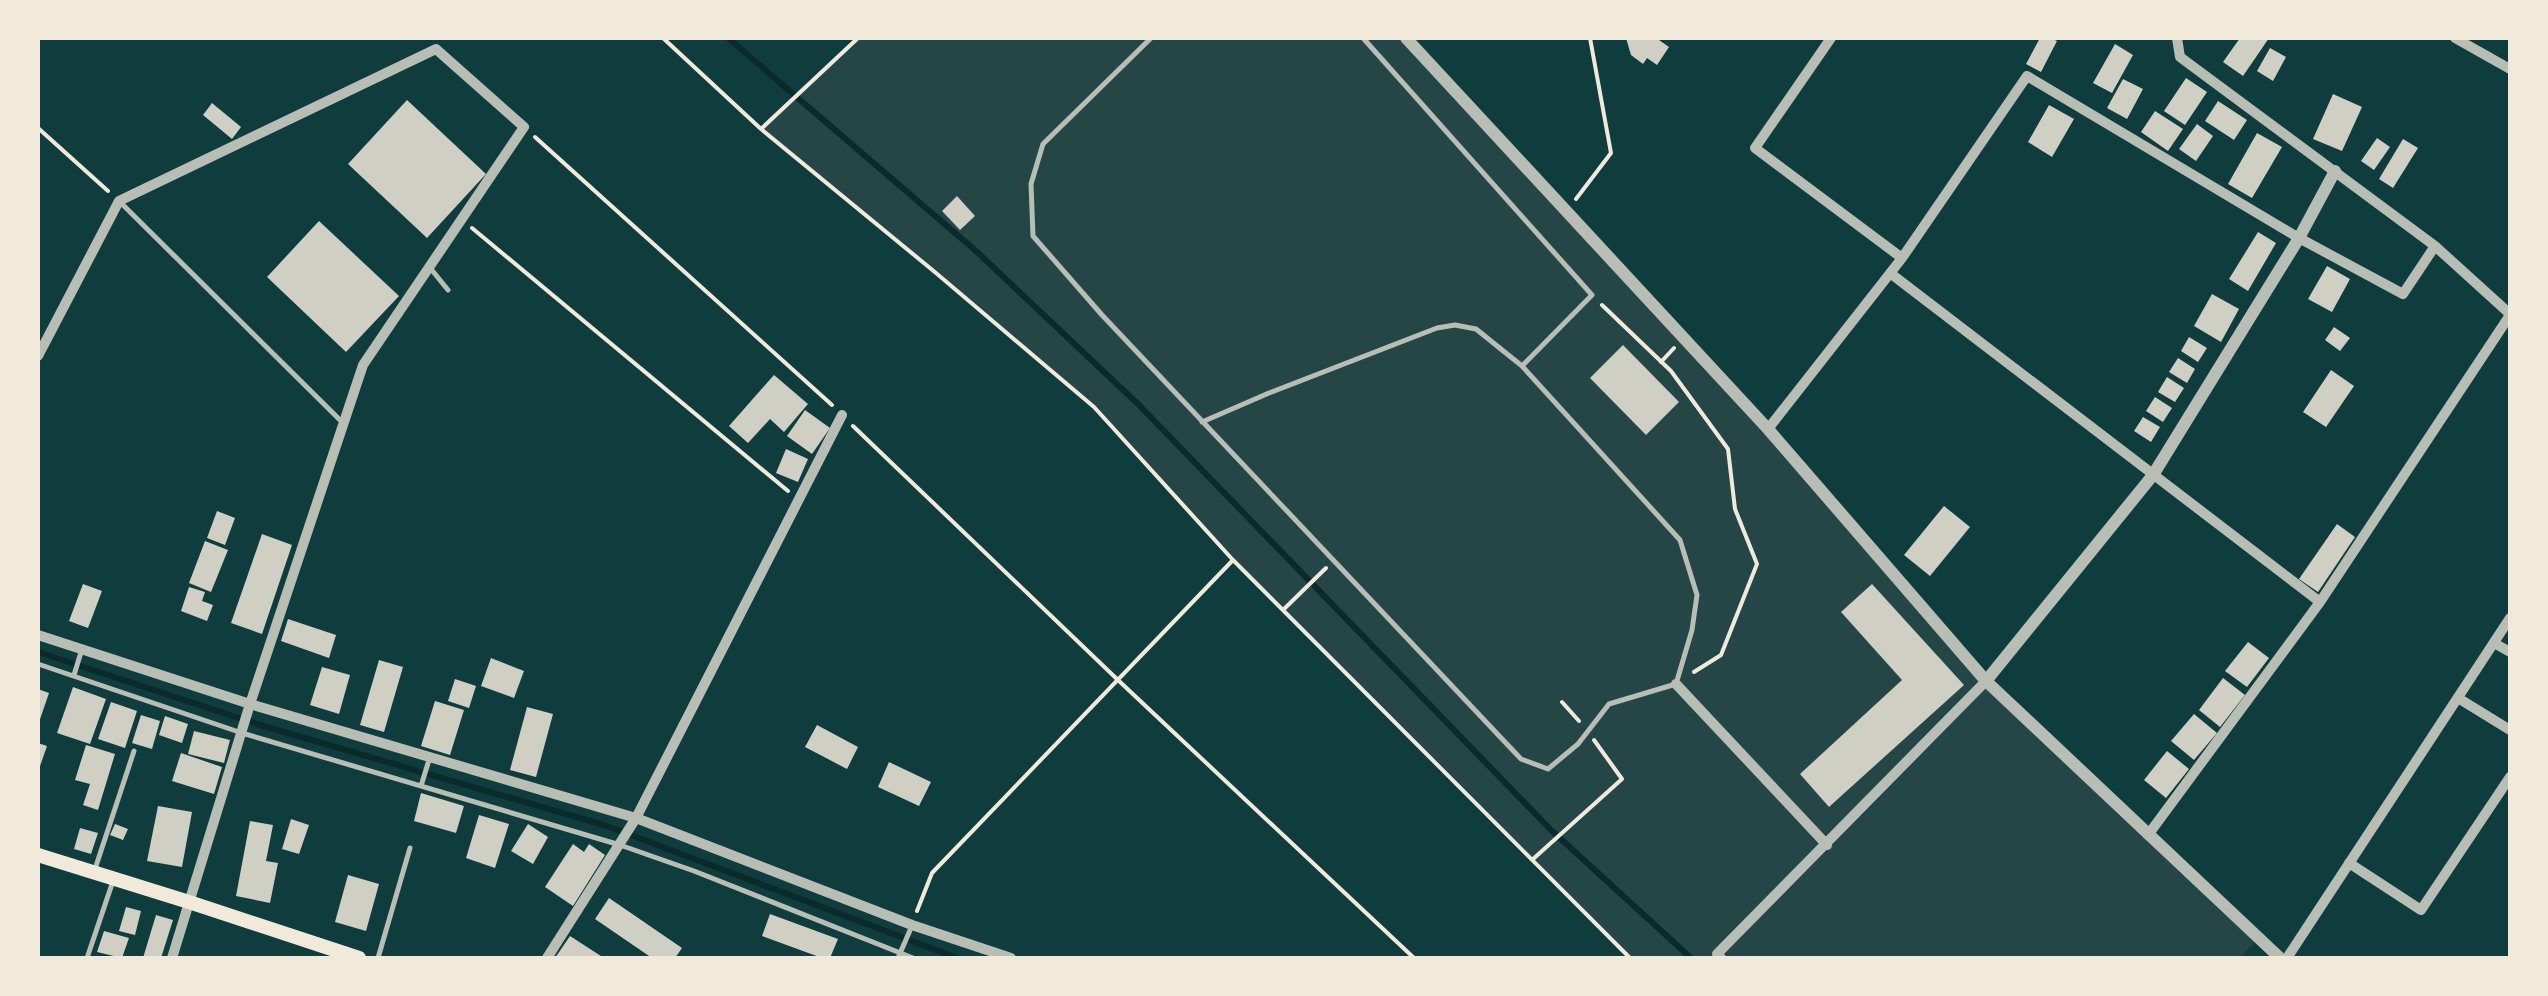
<svg xmlns="http://www.w3.org/2000/svg" width="2548" height="996" viewBox="0 0 2548 996" font-family="'Titillium Web',sans-serif">
<style>
.green{fill:#244646}
.lines{fill:none;stroke-linecap:round;stroke-linejoin:round}
.stream{stroke:#0a2a2b;stroke-width:6}
.building{fill:#cfcfc3}
.path{stroke:#f1e9da;stroke-width:4}
.service{stroke:#b8beb3;stroke-width:5}
.minor{stroke:#b8beb3;stroke-width:10}
.tertiary{stroke:#b8beb3;stroke-width:12}
.secondary{stroke:#f1e9da;stroke-width:14}
</style>
<rect width="100%" height="100%" fill="#0f3d3e"/>
<path class="green" d="M858 38H1406L1768 429 1986 681 2259 938 2239 958H1630L1283 610 1094 407 761 129Z"/>
<g class="lines">
<path class="stream" d="M728 38 976 251 1138 404 1551 830 1691 958
M38 652 260 725 607 826 957 958"/>
</g>
<path class="building" d="M1626 38H1660L1659 40 1669 47 1657 65 1647 58 1643 64 1631 55Z
M2040 38H2050L2057 41 2041 72 2026 64Z
M2240 38H2269L2243 76 2223 62Z
M2115 44 2133 55 2112 93 2093 83Z
M2270 48 2286 57 2273 81 2257 71Z
M2186 78 2207 92 2185 125 2164 111Z
M2123 79 2143 89 2127 119 2107 108Z
M2333 94 2362 107 2342 151 2313 139Z
M407 100 486 174 427 238 348 164Z
M2218 101 2247 120 2234 140 2205 121Z
M212 103 241 127 232 139 203 115Z
M2049 105 2074 119 2052 157 2028 142Z
M2155 111 2183 129 2168 151 2141 132Z
M2197 124 2213 136 2196 161 2179 149Z
M2257 133 2282 147 2252 198 2228 184Z
M2377 138 2390 147 2374 170 2361 161Z
M2403 139 2418 148 2393 188 2379 179Z
M957 196 975 216 960 230 942 211Z
M319 221 399 296 346 352 267 277Z
M2258 232 2276 243 2248 291 2229 279Z
M2327 266 2350 279 2332 312 2308 299Z
M2212 294 2239 309 2221 342 2194 326Z
M2334 327 2350 338 2340 351 2325 340Z
M2189 337 2207 348 2198 362 2181 351Z
M1623 345 1679 402 1646 435 1590 378Z
M2178 358 2195 369 2187 383 2169 372Z
M2331 370 2354 386 2326 427 2303 412Z
M774 375 808 404 784 432 770 419 748 443 729 426Z
M2167 377 2184 388 2175 402 2158 392Z
M2155 397 2172 408 2163 422 2146 411Z
M805 410 830 428 812 454 787 436Z
M2143 417 2160 427 2151 442 2134 431Z
M786 449 808 459 798 482 776 473Z
M1944 506 1970 527 1930 576 1904 555Z
M217 511 235 518 225 545 207 538Z
M2337 524 2355 537 2318 592 2299 579Z
M262 534 292 545 262 634 231 623Z
M205 541 228 550 211 592 189 583Z
M83 584 102 591 88 628 69 621Z
M1872 584 1964 685 1829 807 1800 774 1902 680 1841 612Z
M189 587 205 592 202 601 213 605 207 621 181 611Z
M288 619 336 635 329 658 281 641Z
M2248 642 2269 658 2247 687 2225 671Z
M491 658 524 671 514 698 481 686Z
M379 660 403 667 384 732 360 725Z
M322 667 350 675 339 714 310 705Z
M2223 678 2245 695 2220 727 2199 710Z
M455 679 476 686 469 708 448 701Z
M73 687 106 699 90 744 57 733Z
M38 689 49 693 38 725Z
M435 701 464 710 450 755 421 746Z
M111 702 137 711 125 748 98 739Z
M527 707 553 714 536 777 510 770Z
M2194 714 2217 733 2194 760 2171 741Z
M141 715 160 721 152 749 132 743Z
M165 716 188 724 182 743 159 735Z
M817 725 858 747 847 769 805 747Z
M194 731 230 740 224 763 188 754Z
M38 743 47 746 38 772Z
M86 745 115 754 98 810 83 805 90 784 75 780Z
M2167 751 2189 769 2166 798 2144 780Z
M181 753 222 767 214 794 172 781Z
M889 762 931 782 919 806 878 787Z
M421 793 464 806 456 833 414 821Z
M158 806 192 812 182 867 147 861Z
M479 815 509 824 495 868 466 858Z
M291 819 309 825 299 854 282 849Z
M250 821 273 825 266 861 278 863 270 903 236 896Z
M115 824 128 829 123 840 110 835Z
M528 824 548 837 533 864 511 851Z
M80 828 98 833 91 854 74 849Z
M573 844 584 852 589 844 605 855 573 906 545 887Z
M348 875 379 884 366 931 335 922Z
M609 898 682 948 675 958H652L595 919Z
M126 907 141 911 135 935 119 931Z
M770 914 838 939 830 958H822L762 936Z
M156 915 173 920 161 958H143Z
M104 931 129 938 122 958 97 952Z
M570 936 604 958H555Z"/>
<g class="lines">
<path class="path" d="M663 38 761 129 936 273 1094 407 1233 560 932 873 917 911
M38 128 108 191
M761 129 858 38
M535 137 832 405
M1576 199 1611 153 1590 38
M472 228 788 491
M1602 305 1671 371 1728 449 1735 509 1757 564 1721 655 1694 672
M1661 362 1674 348
M853 426 1119 681 1414 958
M1233 560 1630 958
M1283 610 1326 568
M1562 702 1579 721
M1532 860 1622 779 1594 740"/>
<path class="service" d="M1151 38 1043 144 1031 184 1033 236 1102 315 1521 759 1548 769 1578 744 1609 704 1676 684 1692 630 1697 595 1680 540 1522 366 1476 329 1455 325 1437 328 1269 393 1202 422
M1363 38 1592 295 1522 366
M119 201 341 421
M431 269 448 290
M38 664 242 733 620 845 694 871 913 958
M74 675 82 649
M421 786 429 760
M94 872 134 751
M87 958 113 881
M378 958 410 848
M898 958 911 928"/>
<path class="minor" d="M2177 38 2180 57 2435 246 2510 314
M2455 38 2510 69
M1902 258 2027 76 2299 238 2403 294 2435 246
M1890 273 2320 602
M38 356 119 201 436 49 524 127 363 365 250 704 172 958
M1768 429 1902 258 1755 148 1831 38
M38 635 250 704 636 818 912 925 1011 958
M2494 643 2510 652
M1676 684 1827 845
M2458 698 2510 730
M2148 835 2320 602 2510 315
M2349 863 2421 910 2510 777
M547 958 636 818 842 415
M1721 958 1717 954 1986 681
M2287 958 2510 618"/>
<path class="tertiary" d="M1406 38 1768 429 1986 681 2280 958
M1986 681 2153 475 2299 238 2335 171"/>
<path class="secondary" d="M38 855 189 902 359 958"/>
</g>
<rect width="2548" height="996" fill="none" stroke="#f1e9da" stroke-width="80"/>
</svg>
